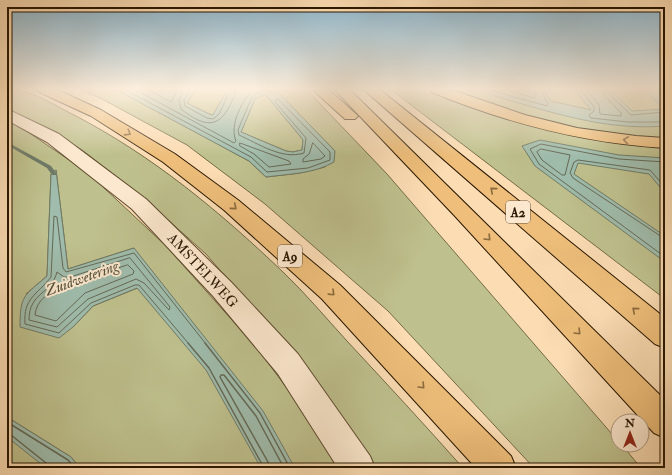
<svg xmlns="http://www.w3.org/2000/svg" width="672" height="475" viewBox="0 0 672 475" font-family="'IM FELL Double Pica',serif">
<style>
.green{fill:#bec08d;stroke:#736b46;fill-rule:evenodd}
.water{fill:#9fbcac;stroke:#6f7a67;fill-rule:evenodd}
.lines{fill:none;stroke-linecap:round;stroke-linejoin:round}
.shore-far1{stroke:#646956;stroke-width:1}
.shore{stroke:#646956;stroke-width:1.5}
.stream{fill:#6f7a67;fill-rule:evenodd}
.minor-casing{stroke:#5d482d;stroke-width:2}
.motorway-casing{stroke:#281600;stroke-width:2}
.minor{fill:#fce8ce;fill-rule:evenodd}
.motorway{fill:#eebe7a;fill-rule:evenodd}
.oneway{stroke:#8b6a3d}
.labels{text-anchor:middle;stroke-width:4;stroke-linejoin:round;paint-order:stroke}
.shield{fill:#fce8ce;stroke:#68553e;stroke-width:1}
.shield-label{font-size:13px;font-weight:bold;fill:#281600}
.street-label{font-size:14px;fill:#281600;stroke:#fce8ce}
.water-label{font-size:15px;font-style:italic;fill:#52503c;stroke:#fce8ce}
</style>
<rect width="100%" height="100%" fill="#fbdcb3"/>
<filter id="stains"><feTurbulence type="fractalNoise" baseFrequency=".005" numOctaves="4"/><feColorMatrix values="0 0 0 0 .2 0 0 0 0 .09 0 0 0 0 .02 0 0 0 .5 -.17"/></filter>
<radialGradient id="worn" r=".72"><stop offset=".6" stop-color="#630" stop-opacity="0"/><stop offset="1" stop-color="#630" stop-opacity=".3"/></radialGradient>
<path class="green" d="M7 89C30 89 54 105 74 115 153 156 219 211 283 272 306 294 326 318 347 341 386 383 425 425 463 468H375L288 348 206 254 139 194 82 150 58 135 7 109Z
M79 89H115L249 161 266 177 300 173 325 167 335 151 275 89H306L387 174 618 441V445H622L641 468H534L388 311 265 204 187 145 102 99Z
M196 89H228L213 115 209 114 187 103Z
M390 89H665V299L398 95Z
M265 94 300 136 303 140 302 150 293 152 286 151 241 132 255 99Z
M7 120 19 126 87 172 165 245 257 348 346 468H80L71 457 7 417ZM56 170 68 269 134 248 145 285 93 306 73 327 26 294 47 276 51 174Z
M7 436 48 468H7Z"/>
<path class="water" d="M115 89H148L156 91 162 89H196L187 103 209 114 213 115 228 89H275L335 151 334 162C314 174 288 174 266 177L249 161ZM265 94 300 136 303 140 302 150 293 152 286 151 241 132 255 99Z
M476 89H543L551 101 591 110 574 89H610L632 111 664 109 643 89H665V126C618 130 574 119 529 106 511 101 493 96 476 89Z
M540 140 619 155 665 158V193L649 174 578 163 574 174 665 236V262L535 166 522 146Z
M56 170 68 269 134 248 263 411 295 468H261L206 370 137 288 93 306 73 327 59 338 20 327C20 295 24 296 47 276L51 174Z
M7 417 71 457 80 468H46L7 437Z"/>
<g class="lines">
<path class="shore-far1" d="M124 89 251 157 267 172 308 168 330 160V152L277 98 275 102 306 138 304 153C282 160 259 144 239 135L238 130 252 97 263 90 271 92 272 89
M134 89 234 143 236 141C229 125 242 101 253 89
M147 89 171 102 178 89
M185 89 179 100 181 109C198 122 215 132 228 109 231 103 235 97 236 89
M191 89 184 100 185 106 207 118 213 119 219 114 231 89
M486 89 547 106 548 104 540 89
M504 89 534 98 536 96 535 89
M580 89 594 107V111L589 115 591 118 628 122H665
M586 89 599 105 600 114 621 116V113L605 96 603 89
M608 89 609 94 631 115 665 112
M240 143 289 161 291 164 269 167 254 154 240 146Z
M313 143 325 156 321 159 303 162V159L309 154Z
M541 149 570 155 565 175H562L542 160 537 152Z
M665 162 619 159 541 144 530 149 539 164 665 257
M665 187 650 170 578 160 574 162 570 173 573 178 665 239
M130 258 170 307 169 310 144 283 136 279 88 299 57 327 29 320C29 292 51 295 57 272L64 277H70Z
M128 265 134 271 133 274 85 293 56 321 35 315C36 299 51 293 61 283H73Z
M189 344 139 285H135L91 303 59 333 25 324C23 298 37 295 51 277L54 216 57 217 63 268 66 272 134 253 206 344"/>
<path class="shore" d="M188 343 209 368 264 468
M205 343 260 413 290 468
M7 422 68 460 75 468
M7 434 11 435 46 463 48 468
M269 468 268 462 220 377 221 375H224L256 416 284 468"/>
<path class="stream" d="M7 142 51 166 57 174 56 175H52L47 168 7 145Z"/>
<defs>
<path id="minor" d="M7 109 59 134 146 199 231 282 298 354 370 456 375 468H338L278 374 213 296 132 209 47 142 7 120Z"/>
<path id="motorway" d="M37 89H56L101 110 175 154 238 200 340 285 511 456 516 468H476L322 299 224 210 163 162 91 116 39 92Z
M312 89H328L358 116 355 119H345Z
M334 89H349L665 400V438L654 433 454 215Z
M363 89H379L665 318V348L655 344Z
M429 89H449L525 115 577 128 636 136 665 138V148C583 143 507 123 431 92Z"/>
</defs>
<use href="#minor" class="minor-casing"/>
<use href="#motorway" class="motorway-casing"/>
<use href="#minor" class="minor"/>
<use href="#motorway" class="motorway"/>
</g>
<defs><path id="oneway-chevron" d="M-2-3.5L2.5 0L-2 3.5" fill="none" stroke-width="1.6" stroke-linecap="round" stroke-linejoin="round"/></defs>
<g class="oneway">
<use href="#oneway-chevron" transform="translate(128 133) rotate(32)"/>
<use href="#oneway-chevron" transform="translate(626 140) rotate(-173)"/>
<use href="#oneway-chevron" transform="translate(493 190) rotate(-140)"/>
<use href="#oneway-chevron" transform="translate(234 207) rotate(40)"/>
<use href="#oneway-chevron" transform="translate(488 238) rotate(46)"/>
<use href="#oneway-chevron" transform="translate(332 293) rotate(44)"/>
<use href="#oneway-chevron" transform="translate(635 310) rotate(-140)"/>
<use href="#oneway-chevron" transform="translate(578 332) rotate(46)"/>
<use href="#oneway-chevron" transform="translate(422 386) rotate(46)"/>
</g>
<linearGradient id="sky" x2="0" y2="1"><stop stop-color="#8bb7d0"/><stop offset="0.57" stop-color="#fdefdd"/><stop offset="1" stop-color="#fdefdd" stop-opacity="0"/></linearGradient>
<rect width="672" height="156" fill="url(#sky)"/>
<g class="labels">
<g class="shield">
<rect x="506" y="201" width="24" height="22" rx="3"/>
<rect x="278" y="245" width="24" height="22" rx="3"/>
</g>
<g class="shield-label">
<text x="518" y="217">A2</text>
<text x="290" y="261">A9</text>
</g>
<g class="street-label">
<text transform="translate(203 270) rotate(47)" y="5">AMSTELWEG</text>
</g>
<g class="water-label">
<text transform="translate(82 278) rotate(-20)" y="5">Zuidwetering</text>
</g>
</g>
<rect width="672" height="475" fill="none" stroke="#fbdcb3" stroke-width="24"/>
<rect x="8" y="8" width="656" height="459" fill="none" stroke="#281600" stroke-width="2"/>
<rect x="12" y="12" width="648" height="451" fill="none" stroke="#281600"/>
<g transform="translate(630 433)"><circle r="19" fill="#fce8ce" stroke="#a7947c"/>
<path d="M0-3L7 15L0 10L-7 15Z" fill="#8f2418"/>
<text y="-6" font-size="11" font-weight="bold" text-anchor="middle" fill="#281600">N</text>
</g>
<rect width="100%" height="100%" filter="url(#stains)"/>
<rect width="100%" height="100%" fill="url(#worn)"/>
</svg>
